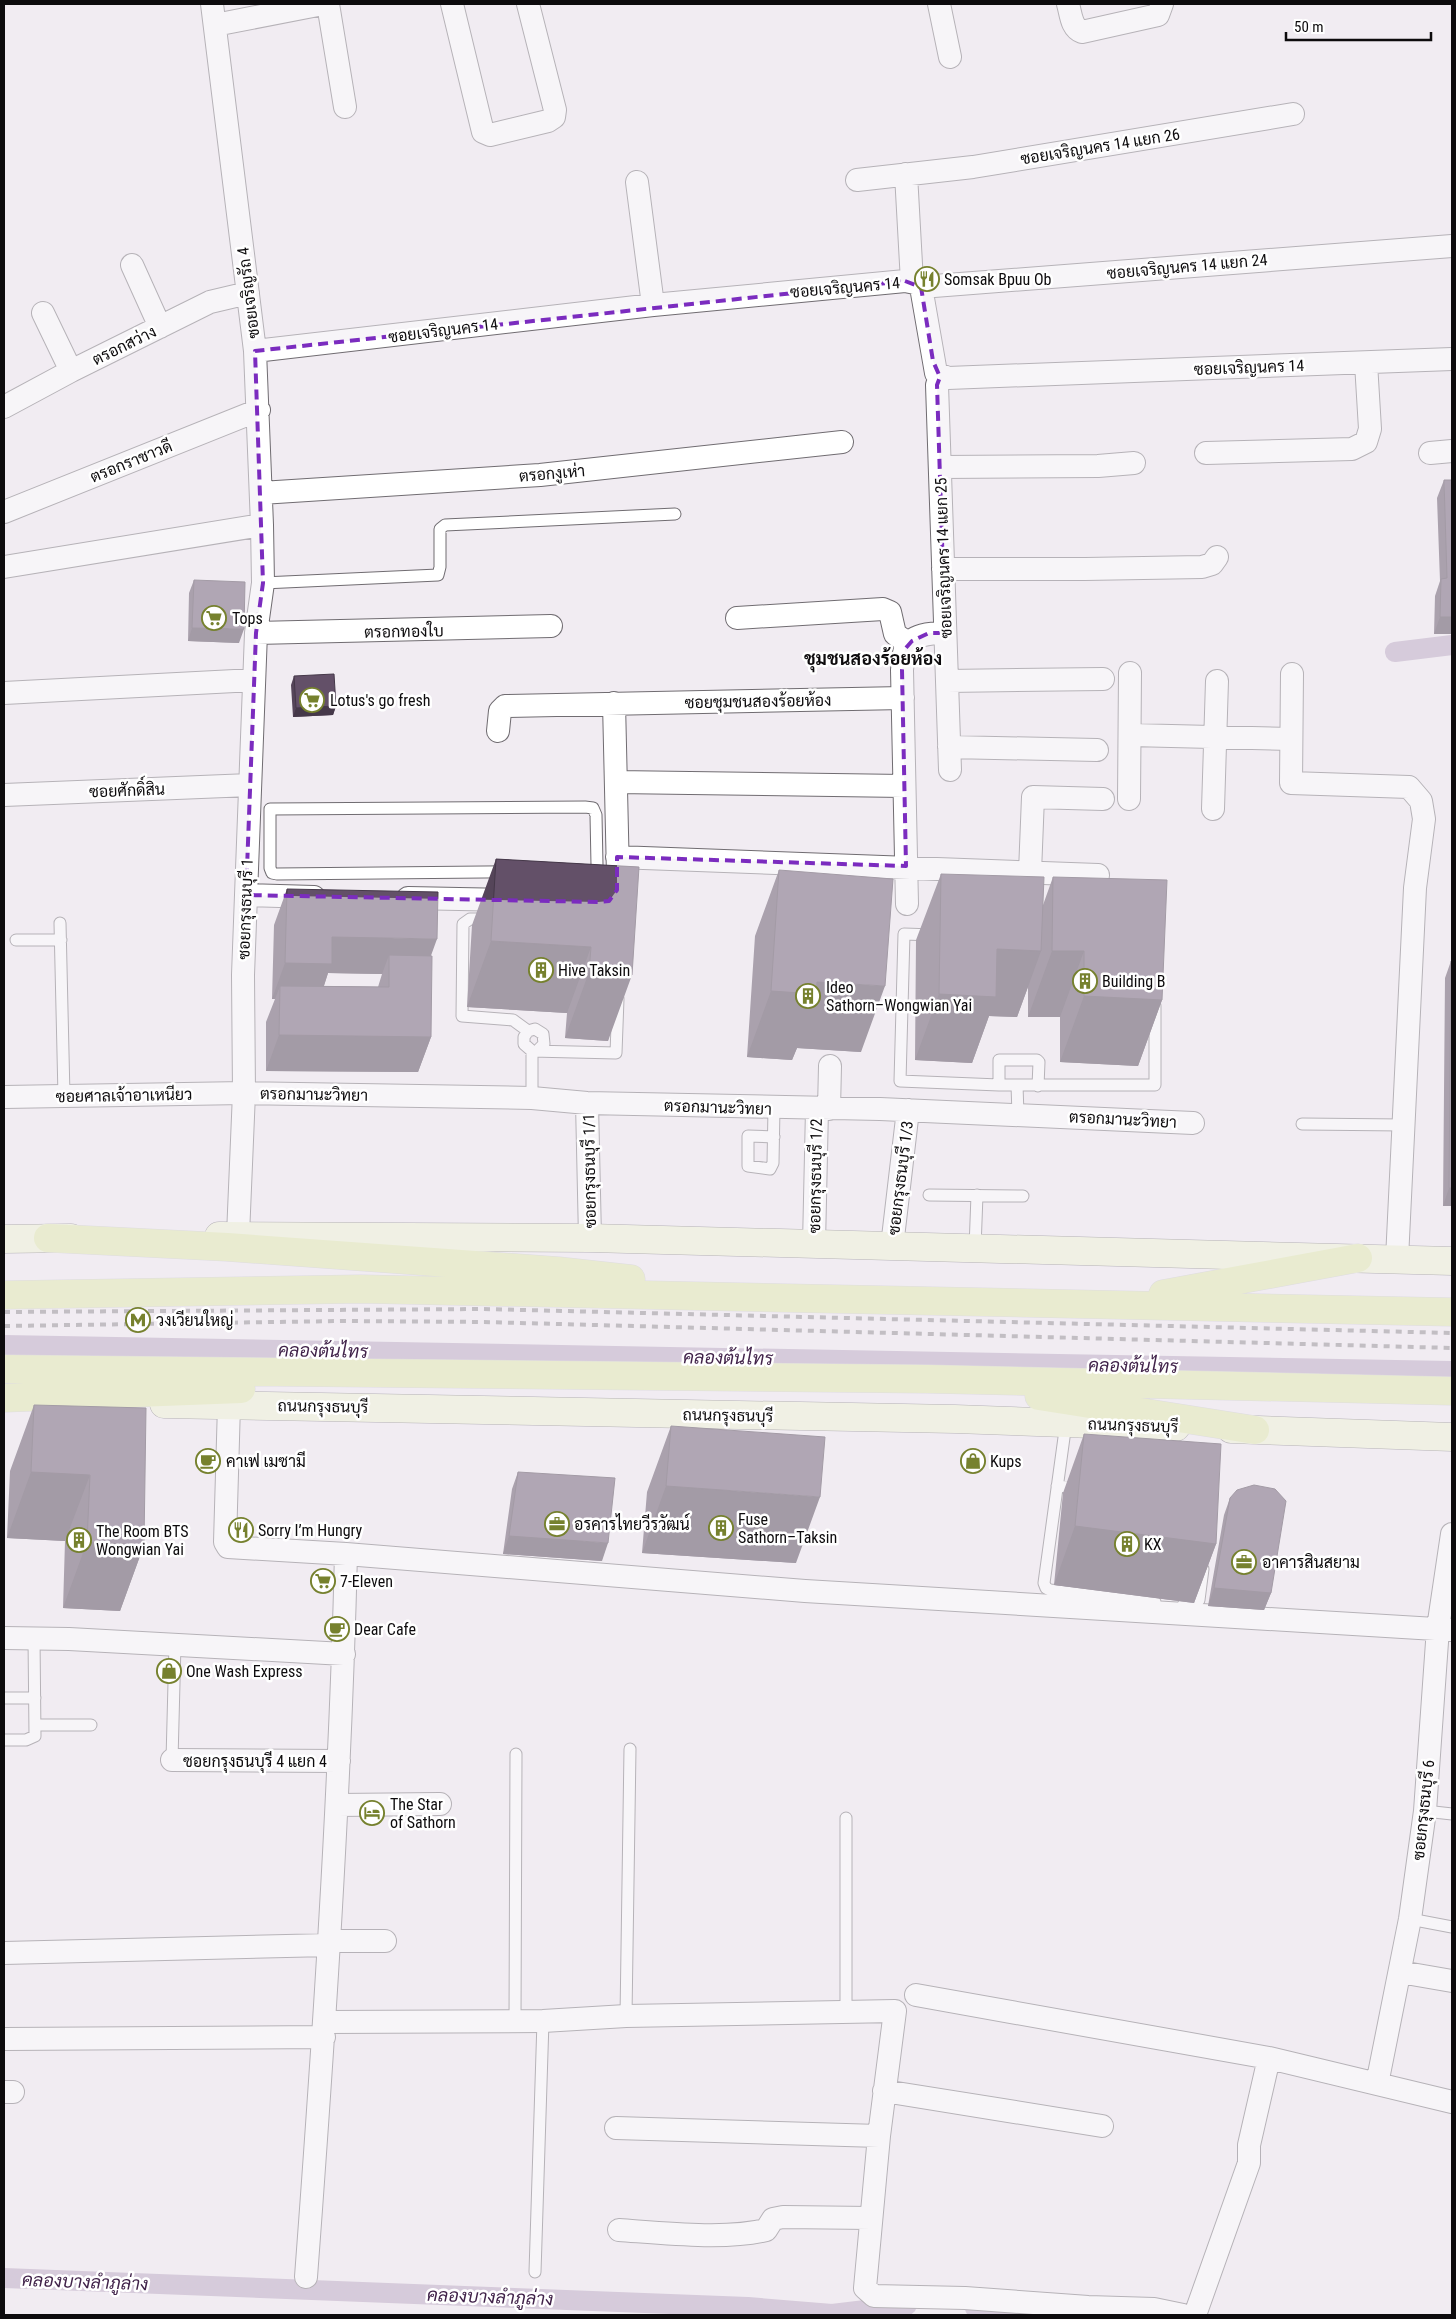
<svg xmlns="http://www.w3.org/2000/svg" width="1456" height="2319" viewBox="0 0 1456 2319" font-family="'Roboto Condensed',Sarabun,sans-serif">
<style>
.lines{fill:none;stroke-linecap:round;stroke-linejoin:round}
.canal{stroke:#b7a2be;stroke-width:20}
.lane-casing{stroke:#706c71;stroke-width:13}
.street-casing{stroke:#706c71;stroke-width:24}
.secondary-casing{stroke:#706c71;stroke-width:29}
.primary-casing{stroke:#cac9ca;stroke-width:29}
.lane{stroke:#fff;stroke-width:11}
.street{stroke:#fff;stroke-width:22}
.secondary{stroke:#eff4d2;stroke-width:28}
.primary{stroke:#dfe9a6;stroke-width:28}
.rail{stroke:#8a868a;stroke-width:4;stroke-dasharray:6 6;stroke-linecap:butt}
.wall{fill:#554559;fill-rule:evenodd}
.shaded-wall{fill:#453849}
.building{fill:#635068;stroke:#453849}
.marked{fill:none;stroke:#7b2cbf;stroke-width:4;stroke-dasharray:10 6;stroke-linejoin:round}
.labels{text-anchor:middle;stroke-width:5;stroke-linejoin:round;paint-order:stroke}
.street-label{font-size:16px;fill:#0d0b0d;stroke:#fff}
.poi-label{font-size:16px;fill:#0d0b0d;stroke:#fff;text-anchor:start}
.neighbourhood-label{font-size:18px;font-weight:bold;fill:#0d0b0d;stroke:#fff}
.water-label{font-size:18px;font-style:italic;fill:#41234a;stroke:#fff}
</style>
<rect width="100%" height="100%" fill="#f1ecf2"/>
<g class="lines">
<path class="canal" d="M1395 652 1452 645
M4 1345 1452 1371
M4 2278 748 2307 832 2314 907 2305
M975 2308 1022 2315H1035"/>
<defs>
<path id="lane" d="M263 583 438 575 440 567V529L445 525 675 514
M585 807 593 808 596 815 597 865 596 869 591 871 277 874 272 873 270 868V809Z
M488 919H470L463 924 462 1016 513 1020 528 1031
M60 923 64 1096
M934 935 904 934 900 1081 999 1085
M16 940H61
M539 1049 544 1044 543 1034 535 1029 528 1031 524 1037V1044L532 1051 616 1053 618 999
M532 1051V1098
M1017 1085 1018 1115
M1038 1086 1039 1062 1037 1060H999V1085H1155V1006
M1302 1124 1403 1125
M774 1137 748 1136V1166L770 1169 773 1163 774 1108
M929 1195 1023 1196
M975 1248 977 1195
M1066 1423 1044 1583 1046 1588 1050 1590 1155 1602
M1057 1486 1081 1488
M1183 1605 1192 1606 1199 1600 1203 1569
M4 1698H35
M35 1725H91
M4 1740H26L35 1736 34 1638
M172 1760 175 1644
M1425 1811 1452 1814
M846 1818V2012
M1410 1919 1452 1927
M626 2016 630 1749
M515 2021 516 1754
M535 2272 543 2021"/>
<path id="street" d="M212 4 255 351 262 525 263 583 256 633 246 895 243 975 244 1093 238 1235
M328 4 345 107
M452 4 483 132 490 135 548 121 554 117 555 110 528 4
M939 4 950 57
M1068 4C1071 14 1071 28 1082 32L1158 15 1162 4
M215 25 323 4
M906 174 912 282
M857 180 973 167 1293 114
M637 182 653 305
M132 265 160 327
M921 287 1452 246
M43 313 71 371
M255 351 653 305 905 281 915 283 921 287 936 373 948 378 1452 359
M940 377 937 385 950 770
M4 407 71 371 210 302 248 293
M1206 453 1352 449 1366 442 1370 429 1366 363
M1430 453 1452 451
M940 467 1098 466 1134 463
M261 493 540 475 842 442
M4 512 259 410
M4 567 262 525
M943 569H1085L1202 567 1212 564 1217 557
M737 618 883 609 890 612 895 634 909 644
M256 633 551 626
M1292 674 1291 783 1409 787 1421 801 1424 819 1415 888 1397 1259
M947 681 1103 679
M4 693 254 680
M498 731 500 711 505 706 903 698
M1131 735 1291 739
M949 747 1097 750
M616 782 904 786
M4 795 250 785
M1129 799 1130 673
M1213 809 1217 681
M617 857 1098 875
M1030 872 1033 797 1103 799
M246 895 314 897
M613 895 617 890 618 875 614 703
M408 898 511 900
M907 904 902 670C903 663 903 655 905 649 911 634 932 633 945 633
M4 1097 244 1093 532 1098 587 1103 880 1109 1193 1123
M587 1103 590 1238
M829 1109 830 1066
M814 1244 817 1109
M892 1246 908 1110
M229 1405 225 1542 228 1547 346 1554 805 1591 1452 1630
M4 1638 69 1639 344 1654
M172 1760 339 1761
M337 1805 440 1804
M329 1941H385
M4 1953 329 1945
M1400 1972 1452 1981
M916 1995 1269 2058 1452 2102
M326 2022 543 2021 626 2016 895 2011 879 2136 865 2288 874 2296 965 2298 1088 2307 1154 2309 1183 2315
M4 2039 324 2037
M1377 2084 1410 1919 1425 1811 1438 1628 1452 1534
M884 2091 1102 2126
M4 2092H13
M616 2128 879 2136
M619 2230C662 2233 726 2240 766 2230L773 2219 783 2217 871 2218
M306 2277C324 2036 340 1796 346 1554
M1195 2315 1249 2163V2145L1269 2058"/>
<path id="secondary" d="M219 1236 590 1238 1452 1261
M4 1239 71 1238
M164 1404 955 1419 1176 1427
M1231 1429 1452 1437"/>
<path id="primary" d="M48 1238 227 1247 558 1271 631 1279
M1163 1294 1358 1258
M4 1295 361 1289 1452 1312
M4 1369 928 1379 1452 1391
M1039 1396 1255 1430
M4 1398 241 1389"/>
</defs>
<use href="#lane" class="lane-casing"/>
<use href="#street" class="street-casing"/>
<use href="#secondary" class="secondary-casing"/>
<use href="#primary" class="primary-casing"/>
<use href="#lane" class="lane"/>
<use href="#street" class="street"/>
<use href="#secondary" class="secondary"/>
<use href="#primary" class="primary"/>
<path class="rail" d="M4 1312 483 1309 1452 1333
M4 1326 342 1321 484 1322 1452 1348"/>
</g>
<path class="wall" d="M1444 480 1452 634H1434L1435 596 1440 581 1437 498Z
M194 580 239 643 188 641 189 593Z
M294 676 336 706 333 715 293 717 291 685Z
M496 859 639 867 608 1041 565 1038 567 1013 467 1007 472 925Z
M779 870 861 1052 797 1048 792 1060 747 1057 755 936Z
M941 874 1043 905 1053 877 1162 1000 1138 1066 1060 1062V1017H1028V987L1017 1017 989 1016 972 1063 915 1060 916 940Z
M287 889 431 956V1037L418 1072 266 1071V1022L275 999H272L274 925ZM328 973 382 974 378 987 324 986Z
M1451 961H1452V1206H1443L1445 978Z
M34 1405 144 1545 120 1611 63 1608 65 1541 7 1538 10 1471Z
M671 1426 796 1563 642 1553 647 1492Z
M1084 1434 1216 1544 1194 1603 1054 1585 1063 1493Z
M518 1472 602 1561 503 1554 512 1489Z
M1230 1498 1271 1593 1264 1610 1208 1606 1224 1515Z"/>
<path class="shaded-wall" d="M1440 617H1452V634H1434Z
M192 628 244 629 239 643 188 641Z
M336 706 333 715 293 717 296 708Z
M332 937 437 939 424 975 389 955 382 974 328 973 319 1000 280 986 275 999H272L285 963Z
M491 941 591 947 567 1013 467 1007Z
M997 949 1041 951 1017 1017 989 1016 972 1063 915 1060 939 994Z
M1052 951H1084L1060 1017H1028Z
M589 972 632 975 608 1041 565 1038Z
M817 982 885 986 861 1052 797 1048 792 1060 747 1057 771 991Z
M1084 996 1162 1000 1138 1066 1060 1062Z
M279 1035 431 1037 418 1072 266 1071Z
M1449 1188H1452V1206H1443Z
M31 1472 90 1475 65 1541 7 1538Z
M666 1486 820 1497 796 1563 642 1553Z
M1075 1526 1216 1544 1194 1603 1054 1585Z
M509 1536 608 1543 602 1561 503 1554Z
M87 1542 144 1545 120 1611 63 1608Z
M1214 1588 1271 1593 1264 1610 1208 1606Z"/>
<path class="building" d="M1444 480H1452V617H1440L1441 579 1447 578Z
M194 580 245 582 244 629 192 628Z
M334 674 336 706 296 708 294 676Z
M496 859 639 867 632 975 589 972 591 947 491 941Z
M779 870 893 879 885 986 817 982 816 994 771 991Z
M941 874 1044 877 1041 951 997 949 996 997 939 994Z
M1053 877 1167 880 1162 1000 1084 996V951H1052Z
M287 889 438 892 437 939 332 937V964L285 963Z
M389 955 432 956 431 1037 279 1035 280 986 389 987Z
M1451 961H1452V1188H1449Z
M34 1405 146 1408 144 1545 87 1542 90 1475 31 1472Z
M671 1426 825 1437 820 1497 666 1486Z
M1084 1434 1221 1444 1216 1544 1075 1526Z
M518 1472 615 1478 608 1543 509 1536Z
M1254 1485 1275 1489 1286 1501 1271 1593 1214 1588 1230 1498 1237 1490Z"/>
<path d="M0 0H1456V2319H0ZM905 281 921 287 933 361 940 377 937 385 945 633H929L912 641 905 649 902 670 906 866 617 857V890L609 901 598 902 246 895 256 633 263 583 255 351Z" fill="#f1ecf2" fill-opacity=".55" fill-rule="evenodd"/>
<path class="marked" d="M905 281 921 287 933 361 940 377 937 385 945 633H929L912 641 905 649 902 670 906 866 617 857V890L609 901 598 902 246 895 256 633 263 583 255 351Z"/>
<defs>
<symbol id="restaurant-ring" viewBox="-11 -11 22 22"><circle r="9.5" fill="#fff" stroke="#76812e" stroke-width="1.5"/><path d="M-5-6h1v4h1v-4h1v4h1v-4h1v5L-1.5 .5V6h-2V.5L-5-1ZM5-6V6H3V1.5H1.5Q1.5-4 5-6Z" fill="#76812e"/></symbol>
<symbol id="supermarket-ring" viewBox="-11 -11 22 22"><circle r="9.5" fill="#fff" stroke="#76812e" stroke-width="1.5"/><path d="M-6-5.5h2.5l.6 2H6L4.5 2H-2.5L-4.4-4H-6ZM-1.5 3.2a1.3 1.3 0 1 0 .1 0ZM3 3.2a1.3 1.3 0 1 0 .1 0Z" fill="#76812e"/></symbol>
<symbol id="building-ring" viewBox="-11 -11 22 22"><circle r="9.5" fill="#fff" stroke="#76812e" stroke-width="1.5"/><path d="M-4-6H4V6H1V3H-1V6H-4ZM-2.5-4.3h1.7v1.8h-1.7ZM.8-4.3h1.7v1.8H.8ZM-2.5-1h1.7V.8h-1.7ZM.8-1h1.7V.8H.8Z" fill="#76812e"/></symbol>
<symbol id="metro-ring" viewBox="-11 -11 22 22"><circle r="9.5" fill="#fff" stroke="#76812e" stroke-width="1.5"/><path d="M-5.5 5V-5H-3L0 0L3-5H5.5V5H3V-.5L0 4L-3-.5V5Z" fill="#76812e"/></symbol>
<symbol id="cafe-ring" viewBox="-11 -11 22 22"><circle r="9.5" fill="#fff" stroke="#76812e" stroke-width="1.5"/><path d="M-5.5-4.5H6V0H3Q3 3.5 0 3.5H-2.5Q-5.5 3.5-5.5 0ZM3-3.2v2h1.7v-2ZM-6 4.5H4V6H-6Z" fill="#76812e"/></symbol>
<symbol id="shop-ring" viewBox="-11 -11 22 22"><circle r="9.5" fill="#fff" stroke="#76812e" stroke-width="1.5"/><path d="M-5-2.5h2.3a2.7 3.5 0 0 1 5.4 0H5L5.5 6h-11ZM-1.5-2.5h3a1.5 2.3 0 0 0-3 0Z" fill="#76812e"/></symbol>
<symbol id="office-ring" viewBox="-11 -11 22 22"><circle r="9.5" fill="#fff" stroke="#76812e" stroke-width="1.5"/><path d="M-6-3h4V-5.5h4V-3h4V5H-6ZM-1-4.5V-3h2v-1.5ZM-6 0V1H6V0Z" fill="#76812e"/></symbol>
<symbol id="hotel-ring" viewBox="-11 -11 22 22"><circle r="9.5" fill="#fff" stroke="#76812e" stroke-width="1.5"/><path d="M-6-4.5h1.5V1H6V5H4.5V3h-9V5H-6ZM-4 0a1.8 1.8 0 1 1 3.6 0ZM.5 0V-2.5h3Q6-2.5 6 0Z" fill="#76812e"/></symbol>
</defs>
<g fill-rule="evenodd">
<use href="#restaurant-ring" x="913" y="265" width="28" height="28"/>
<use href="#supermarket-ring" x="200" y="604" width="28" height="28"/>
<use href="#supermarket-ring" x="298" y="686" width="28" height="28"/>
<use href="#building-ring" x="527" y="956" width="28" height="28"/>
<use href="#building-ring" x="1071" y="967" width="28" height="28"/>
<use href="#building-ring" x="794" y="982" width="28" height="28"/>
<use href="#metro-ring" x="124" y="1306" width="28" height="28"/>
<use href="#cafe-ring" x="194" y="1447" width="28" height="28"/>
<use href="#shop-ring" x="959" y="1447" width="28" height="28"/>
<use href="#office-ring" x="543" y="1510" width="28" height="28"/>
<use href="#building-ring" x="707" y="1514" width="28" height="28"/>
<use href="#restaurant-ring" x="227" y="1516" width="28" height="28"/>
<use href="#building-ring" x="65" y="1526" width="28" height="28"/>
<use href="#building-ring" x="1113" y="1530" width="28" height="28"/>
<use href="#office-ring" x="1230" y="1548" width="28" height="28"/>
<use href="#supermarket-ring" x="309" y="1567" width="28" height="28"/>
<use href="#cafe-ring" x="323" y="1615" width="28" height="28"/>
<use href="#shop-ring" x="155" y="1657" width="28" height="28"/>
<use href="#hotel-ring" x="358" y="1799" width="28" height="28"/>
</g>
<g class="labels">
<g class="street-label">
<text transform="translate(1100 146) rotate(-9)" y="6">ซอยเจริญนคร 14 แยก 26</text>
<text transform="translate(1187 266) rotate(-5)" y="6">ซอยเจริญนคร 14 แยก 24</text>
<text transform="translate(845 287) rotate(-5)" y="6">ซอยเจริญนคร 14</text>
<text transform="translate(248 293) rotate(-97)" y="6">ซอยเจริญรัถ 4</text>
<text transform="translate(443 330) rotate(-7)" y="6">ซอยเจริญนคร 14</text>
<text transform="translate(124 345) rotate(-26)" y="6">ตรอกสว่าง</text>
<text transform="translate(1249 367) rotate(-2)" y="6">ซอยเจริญนคร 14</text>
<text transform="translate(131 461) rotate(-22)" y="6">ตรอกราชาวดี</text>
<text transform="translate(552 473) rotate(-5)" y="6">ตรอกงูเห่า</text>
<text transform="translate(943 558) rotate(-92)" y="6">ซอยเจริญนคร 14 แยก 25</text>
<text transform="translate(404 631) rotate(-1)" y="6">ตรอกทองใบ</text>
<text transform="translate(758 701) rotate(-1)" y="6">ซอยชุมชนสองร้อยห้อง</text>
<text transform="translate(127 790) rotate(-2)" y="6">ซอยศักดิ์สิน</text>
<text transform="translate(245 909) rotate(-88)" y="6">ซอยกรุงธนบุรี 1</text>
<text transform="translate(314 1094) rotate(1)" y="6">ตรอกมานะวิทยา</text>
<text transform="translate(124 1095) rotate(-1)" y="6">ซอยศาลเจ้าอาเหนียว</text>
<text transform="translate(718 1107) rotate(2)" y="6">ตรอกมานะวิทยา</text>
<text transform="translate(1123 1119) rotate(3)" y="6">ตรอกมานะวิทยา</text>
<text transform="translate(589 1171) rotate(-91)" y="6">ซอยกรุงธนบุรี 1/1</text>
<text transform="translate(815 1176) rotate(-89)" y="6">ซอยกรุงธนบุรี 1/2</text>
<text transform="translate(900 1178) rotate(-83)" y="6">ซอยกรุงธนบุรี 1/3</text>
<text transform="translate(323 1406) rotate(1)" y="6">ถนนกรุงธนบุรี</text>
<text transform="translate(728 1415) rotate(1)" y="6">ถนนกรุงธนบุรี</text>
<text transform="translate(1133 1425) rotate(2)" y="6">ถนนกรุงธนบุรี</text>
<text x="255" y="1767">ซอยกรุงธนบุรี 4 แยก 4</text>
<text transform="translate(1423 1810) rotate(-84)" y="6">ซอยกรุงธนบุรี 6</text>
</g>
<g class="poi-label">
<text x="944" y="285">Somsak Bpuu Ob</text>
<text x="232" y="624">Tops</text>
<text x="330" y="706">Lotus's go fresh</text>
<text x="558" y="976">Hive Taksin</text>
<text x="1102" y="987">Building B</text>
<text x="826" y="993">Ideo<tspan x="826" dy="18">Sathorn–Wongwian Yai</tspan></text>
<text x="156" y="1326">วงเวียนใหญ่</text>
<text x="226" y="1467">คาเฟ เมซามี</text>
<text x="990" y="1467">Kups</text>
<text x="738" y="1525">Fuse<tspan x="738" dy="18">Sathorn–Taksin</tspan></text>
<text x="574" y="1530">อรคารไทยวีรวัฒน์</text>
<text x="258" y="1536">Sorry I’m Hungry</text>
<text x="96" y="1537">The Room BTS<tspan x="96" dy="18">Wongwian Yai</tspan></text>
<text x="1144" y="1550">KX</text>
<text x="1262" y="1568">อาคารสินสยาม</text>
<text x="340" y="1587">7-Eleven</text>
<text x="354" y="1635">Dear Cafe</text>
<text x="186" y="1677">One Wash Express</text>
<text x="390" y="1810">The Star<tspan x="390" dy="18">of Sathorn</tspan></text>
</g>
<g class="neighbourhood-label">
<text x="873" y="665">ชุมชนสองร้อยห้อง</text>
</g>
<g class="water-label">
<text transform="translate(323 1351) rotate(1)" y="6">คลองต้นไทร</text>
<text transform="translate(728 1358) rotate(1)" y="6">คลองต้นไทร</text>
<text transform="translate(1133 1366) rotate(1)" y="6">คลองต้นไทร</text>
<text transform="translate(85 2282) rotate(2)" y="6">คลองบางลำภูล่าง</text>
<text transform="translate(490 2297) rotate(2)" y="6">คลองบางลำภูล่าง</text>
</g>
</g>
<rect width="1456" height="2319" fill="none" stroke="#0d0b0d" stroke-width="10"/>
<path d="M1286 32v8h145v-8" fill="none" stroke="#0d0b0d" stroke-width="2.5"/>
<text x="1294" y="32" font-size="15" fill="#0d0b0d" stroke="#ffffff" stroke-width="4" paint-order="stroke">50 m</text>
</svg>
